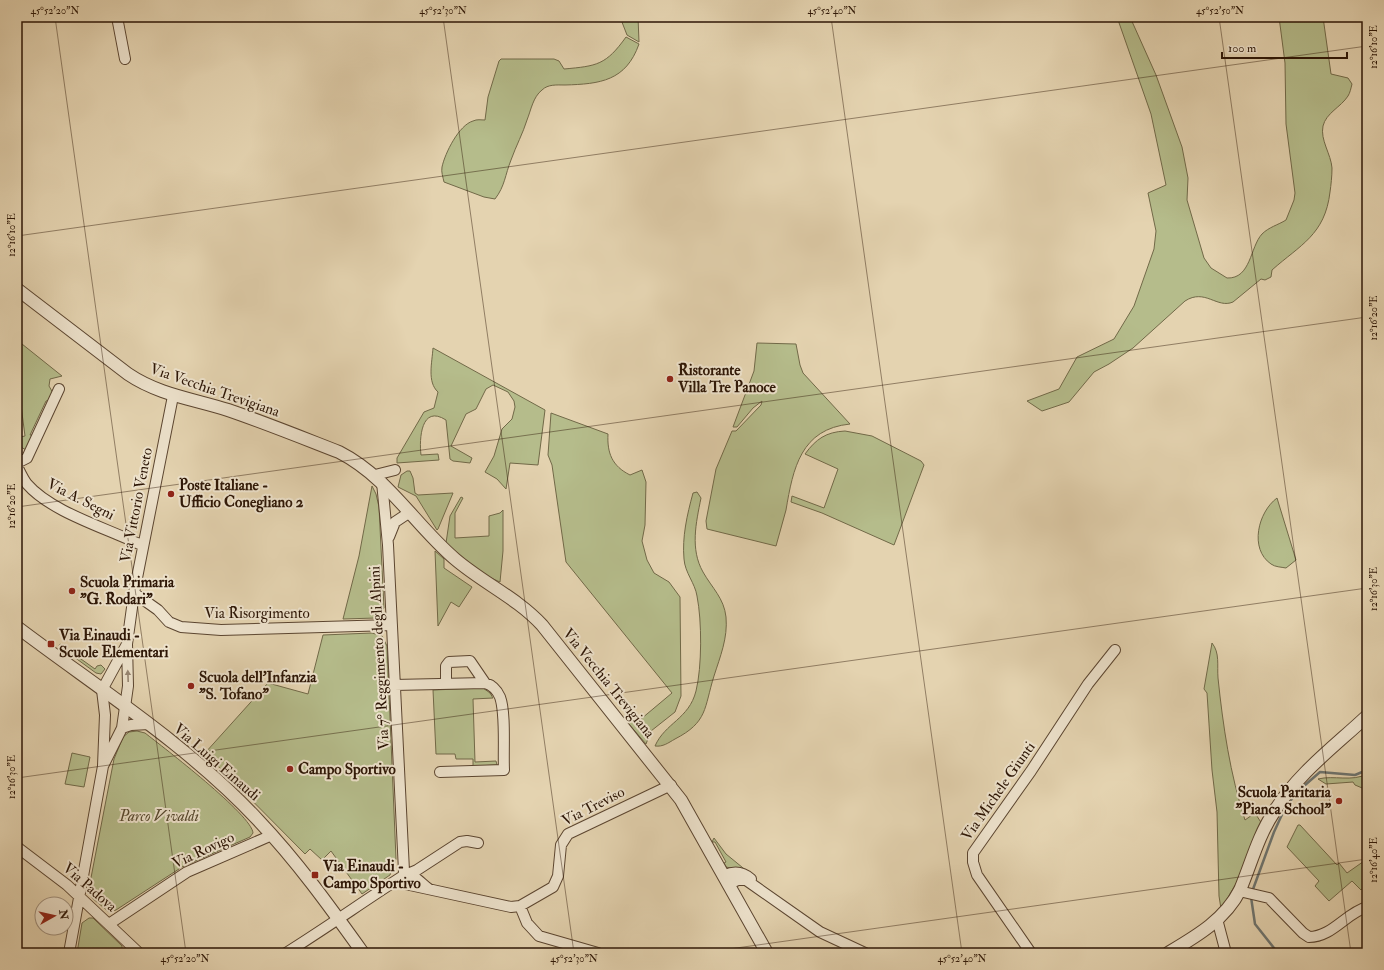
<svg xmlns="http://www.w3.org/2000/svg" width="1384" height="970" viewBox="0 0 1384 970" font-family="'IM FELL Double Pica',serif">
<style>
.green{fill:#b5bc8b;stroke:#716948}
.lines{fill:none;stroke-linecap:round;stroke-linejoin:round}
.stream{stroke:#6e7570;stroke-width:2.5}
.minor-casing{stroke:#5b4530;stroke-width:12}
.tertiary-casing{stroke:#5b4530;stroke-width:14}
.minor{stroke:#ede2cc;stroke-width:10}
.tertiary{stroke:#ede2cc;stroke-width:12}
.oneway{fill:#978673}
.ticks{fill:none;stroke:#2d1606;stroke-width:1;stroke-opacity:0.45}
.poi-dot{fill:#8f2418;stroke:#ede2cc;stroke-width:1.5}
.labels{text-anchor:middle;stroke-width:4;stroke-linejoin:round;paint-order:stroke}
.poi-label{font-size:15px;font-weight:bold;fill:#2d1606;stroke:#ede2cc;text-anchor:start}
.street-label{font-size:15px;fill:#2d1606;stroke:#ede2cc}
.park-label{font-size:15px;font-style:italic;fill:#56482e;stroke:#ede2cc}
.neatline{fill:none;stroke:#2d1606;stroke-width:1.5}
.ticks-label{font-size:10px;text-anchor:middle;fill:#2d1606}
</style>
<rect width="100%" height="100%" fill="#e4d3b0"/>
<filter id="stains"><feTurbulence type="fractalNoise" baseFrequency=".005" numOctaves="4"/><feColorMatrix values="0 0 0 0 .2 0 0 0 0 .09 0 0 0 0 .02 0 0 0 .5 -.17"/></filter>
<radialGradient id="worn" r=".72"><stop offset=".6" stop-color="#630" stop-opacity="0"/><stop offset="1" stop-color="#630" stop-opacity=".3"/></radialGradient>
<path class="green" d="M620 17H638L639 42 627 35Z
M1117 17H1130L1156 75 1182 147 1188 178 1187 200 1204 258 1211 268 1227 278C1251 279 1250 247 1262 234 1269 227 1278 225 1286 220L1294 200 1295 193 1286 124 1285 63 1279 17H1323L1331 74 1348 78 1352 84C1351 88 1350 93 1348 96 1341 107 1326 113 1323 126 1320 140 1331 154 1332 168 1332 176 1331 185 1330 192 1325 235 1300 245 1272 270L1271 277 1265 280 1261 279 1233 302C1217 309 1205 288 1185 301L1133 348 1109 364 1094 372 1069 402 1042 411 1027 401 1059 389 1077 357 1114 339 1134 306 1154 249 1156 231 1148 193 1166 185 1151 114Z
M626 37 639 44C626 81 600 84 565 85 557 85 548 84 542 90 533 97 531 110 527 120 523 133 516 146 511 160 505 175 505 186 495 199L484 197 444 182C443 177 441 172 442 167 445 153 459 125 473 121 477 119 481 120 485 120L488 97 499 61 501 59H554L559 61 564 69C597 66 606 65 626 37Z
M17 340 62 376 50 379 49 386 53 393 52 400 46 401 30 435H37L26 450 21 447 20 437 25 436 17 375Z
M757 343 796 344 800 365 803 373 850 424C801 429 793 468 786 510 783 522 779 534 776 546L707 529 706 521 716 469 732 431H736L761 405 762 401 753 408 737 427H733L754 371Z
M433 348 545 410 538 465 510 463 506 489 497 479 485 472 494 456 502 429 512 419 515 407 514 401 508 392 493 385 486 389 476 409 466 414 451 446 472 458 470 463 453 461 450 459 446 420C421 404 419 439 421 455L438 454 439 460 397 463V458L424 412 434 408 438 392C427 382 432 363 433 348Z
M551 413 608 434C607 453 612 466 630 475L642 470 646 482 645 525 642 541 647 560 654 573 669 582 680 597 681 696 675 712 651 731 646 744 628 723 636 717 641 719 672 693 566 562 552 465 548 455Z
M845 431 872 436 921 461 924 465 894 545 822 513 791 502 792 496 824 508 838 469 805 454C816 439 826 432 845 431Z
M407 471H410L413 478 415 493 418 495 453 493 438 529 437 530 416 496 398 487 401 475Z
M372 486 376 494 379 507 384 608 376 618 343 619 359 556Z
M697 492 701 498C696 523 690 549 703 572 712 588 724 598 726 617 728 638 720 657 714 676 704 708 708 722 675 739 668 743 663 747 655 746 665 723 689 719 696 691 702 667 702 621 697 596 695 583 685 573 684 559 682 537 687 515 693 493Z
M461 497 463 498 455 513V538L489 536V516L500 513 503 510V551L500 582C478 573 462 559 446 543L450 516Z
M1277 498 1296 560 1286 568C1281 567 1275 567 1271 564 1249 549 1258 512 1277 498Z
M435 551 444 559V568L472 587 459 607 451 602 438 626Z
M372 633 382 636 387 646 396 859 390 875 362 894 331 851 322 860 310 849 305 854 205 753 268 683 308 694 323 635Z
M1212 643C1220 653 1217 665 1218 678 1223 726 1230 774 1245 820L1255 813 1262 824 1237 882 1221 909 1219 896 1217 812 1212 770 1207 693 1204 689Z
M60 644 95 669 97 666 101 665 105 669 101 674 96 673 59 646Z
M483 688 490 693 493 698 473 699 475 762 496 761 497 765 473 766V759H456L455 754H436L433 690Z
M137 731 145 733C163 747 252 815 253 833L250 837 182 867 116 910 109 912 92 898 89 888 114 759 123 737 129 732Z
M72 753 90 757 84 787 65 784Z
M1367 774V790L1355 785 1353 782 1326 784 1318 779C1334 775 1352 782 1367 774Z
M1298 825H1300L1337 865 1339 863 1347 873 1367 859V883L1361 890 1352 881 1329 901 1315 886 1319 881 1287 847Z
M714 838 726 854 748 872 726 867 724 863 726 862 715 842H712Z
M89 918H93L122 946V951L119 953H77L82 923Z"/>
<g class="lines">
<path class="stream" d="M1252 892 1274 832 1285 808 1297 792 1320 772 1355 775 1367 770
M1251 897 1255 924 1278 953"/>
<defs>
<path id="minor" d="M117 17 125 59
M17 463 27 458 59 389
M17 466C20 472 23 479 27 484 52 513 110 529 143 546
M375 475 395 470
M382 482 388 545 404 871 403 882 405 884 511 907 520 906 553 887 558 876 561 845 568 834 671 785
M389 537 395 522 410 512
M134 593 158 610 169 622 181 627 221 630 392 625
M446 683V666L449 662 470 661 485 683
M394 685 485 683C492 685 497 690 500 697 506 713 503 751 504 770L440 772
M122 728 131 725 149 724
M103 766 122 728 128 686 127 644 134 593 173 396
M17 847 67 885 139 953
M405 875 417 870 460 842 467 841 478 843
M725 875C734 871 743 872 751 879
M729 884 738 880H746L820 932 865 953
M1239 891 1269 898 1303 933 1309 937C1332 937 1346 913 1367 907
M520 906 527 923 539 936 598 953
M1217 919 1226 953
M109 924 187 872 272 835
M69 953 103 766 105 715 102 690 127 644
M286 953C326 928 364 901 403 876 416 874 419 882 429 889
M1031 953 977 875 973 862V853L1031 771 1088 684 1115 650"/>
<path id="tertiary" d="M17 289 128 374C159 395 194 399 228 410 266 423 303 438 339 452 388 477 415 525 455 559 483 583 517 598 542 625L681 800 767 953
M17 627C99 689 188 745 258 820 297 861 330 907 363 953
M1168 953C1195 937 1225 920 1240 890 1251 864 1258 836 1274 812 1297 774 1335 746 1367 716"/>
</defs>
<use href="#minor" class="minor-casing"/>
<use href="#tertiary" class="tertiary-casing"/>
<use href="#minor" class="minor"/>
<use href="#tertiary" class="tertiary"/>
</g>
<defs><path id="oneway-solid" d="M-6-.8H1V-3.2L6.5 0L1 3.2V.8H-6Z"/></defs>
<use class="oneway" href="#oneway-solid" transform="translate(128 676) rotate(-92)"/>
<path class="ticks" d="M55 17 186 953M443 17 574 953M831 17 962 953M1219 17 1351 953M17 236 1367 46M17 507 1367 317M17 778 1367 588M701 953 1367 859"/>
<g class="poi-dot">
<circle cx="670" cy="379" r="4"/>
<circle cx="171" cy="494" r="4"/>
<circle cx="72" cy="591" r="4"/>
<rect x="47" y="640" width="8" height="8" rx="2"/>
<circle cx="191" cy="686" r="4"/>
<circle cx="290" cy="769" r="4"/>
<circle cx="1339" cy="801" r="4"/>
<rect x="311" y="871" width="8" height="8" rx="2"/>
</g>
<g class="labels">
<g class="poi-label">
<text x="678" y="375">Ristorante<tspan x="678" dy="17">Villa Tre Panoce</tspan></text>
<text x="179" y="490">Poste Italiane -<tspan x="179" dy="17">Ufficio Conegliano 2</tspan></text>
<text x="80" y="587">Scuola Primaria<tspan x="80" dy="17">"G. Rodari"</tspan></text>
<text x="59" y="640">Via Einaudi -<tspan x="59" dy="17">Scuole Elementari</tspan></text>
<text x="199" y="682">Scuola dell'Infanzia<tspan x="199" dy="17">"S. Tofano"</tspan></text>
<text x="298" y="774">Campo Sportivo</text>
<text x="1331" y="797" text-anchor="end">Scuola Paritaria<tspan x="1331" dy="17">"Pianca School"</tspan></text>
<text x="323" y="871">Via Einaudi -<tspan x="323" dy="17">Campo Sportivo</tspan></text>
</g>
<g class="street-label">
<text transform="translate(215 390) rotate(19)" y="5">Via Vecchia Trevigiana</text>
<text transform="translate(81 499) rotate(27)" y="5">Via A. Segni</text>
<text transform="translate(136 505) rotate(-79)" y="5">Via Vittorio Veneto</text>
<text x="257" y="618">Via Risorgimento</text>
<text transform="translate(379 658) rotate(-93)" y="5">Via 7° Reggimento degli Alpini</text>
<text transform="translate(609 683) rotate(51)" y="5">Via Vecchia Trevigiana</text>
<text transform="translate(217 762) rotate(41)" y="5">Via Luigi Einaudi</text>
<text transform="translate(998 791) rotate(-55)" y="5">Via Michele Giunti</text>
<text transform="translate(593 806) rotate(-27)" y="5">Via Treviso</text>
<text transform="translate(203 850) rotate(-25)" y="5">Via Rovigo</text>
<text transform="translate(90 887) rotate(41)" y="5">Via Padova</text>
</g>
<g class="park-label">
<text x="159" y="821">Parco Vivaldi</text>
</g>
</g>
<rect width="1384" height="970" fill="none" stroke="#e4d3b0" stroke-width="44"/>
<g transform="translate(54 916) rotate(82)"><circle r="19" fill="#ede2cc" stroke="#a0907d"/>
<path d="M0-3L7 15L0 10L-7 15Z" fill="#8f2418"/>
<text y="-6" font-size="11" font-weight="bold" text-anchor="middle" fill="#2d1606">N</text>
</g>
<path d="M1222 52v6h125v-6" fill="none" stroke="#2d1606" stroke-width="2"/>
<text x="1228" y="52" font-size="12" fill="#2d1606" stroke="#ede2cc" stroke-width="3" paint-order="stroke">100 m</text>
<rect x="22" y="22" width="1340" height="926" class="neatline"/>
<g class="ticks-label">
<text x="55" y="14">45°52'20"N</text>
<text x="443" y="14">45°52'30"N</text>
<text x="832" y="14">45°52'40"N</text>
<text x="1220" y="14">45°52'50"N</text>
<text transform="translate(1373 47) rotate(-90)" y="4">12°16'10"E</text>
<text transform="translate(11 235) rotate(-90)" y="4">12°16'10"E</text>
<text transform="translate(1373 318) rotate(-90)" y="4">12°16'20"E</text>
<text transform="translate(11 506) rotate(-90)" y="4">12°16'20"E</text>
<text transform="translate(1373 589) rotate(-90)" y="4">12°16'30"E</text>
<text transform="translate(11 777) rotate(-90)" y="4">12°16'30"E</text>
<text transform="translate(1373 860) rotate(-90)" y="4">12°16'40"E</text>
<text x="185" y="962">45°52'20"N</text>
<text x="574" y="962">45°52'30"N</text>
<text x="962" y="962">45°52'40"N</text>
</g>
<rect width="100%" height="100%" filter="url(#stains)"/>
<rect width="100%" height="100%" fill="url(#worn)"/>
</svg>
